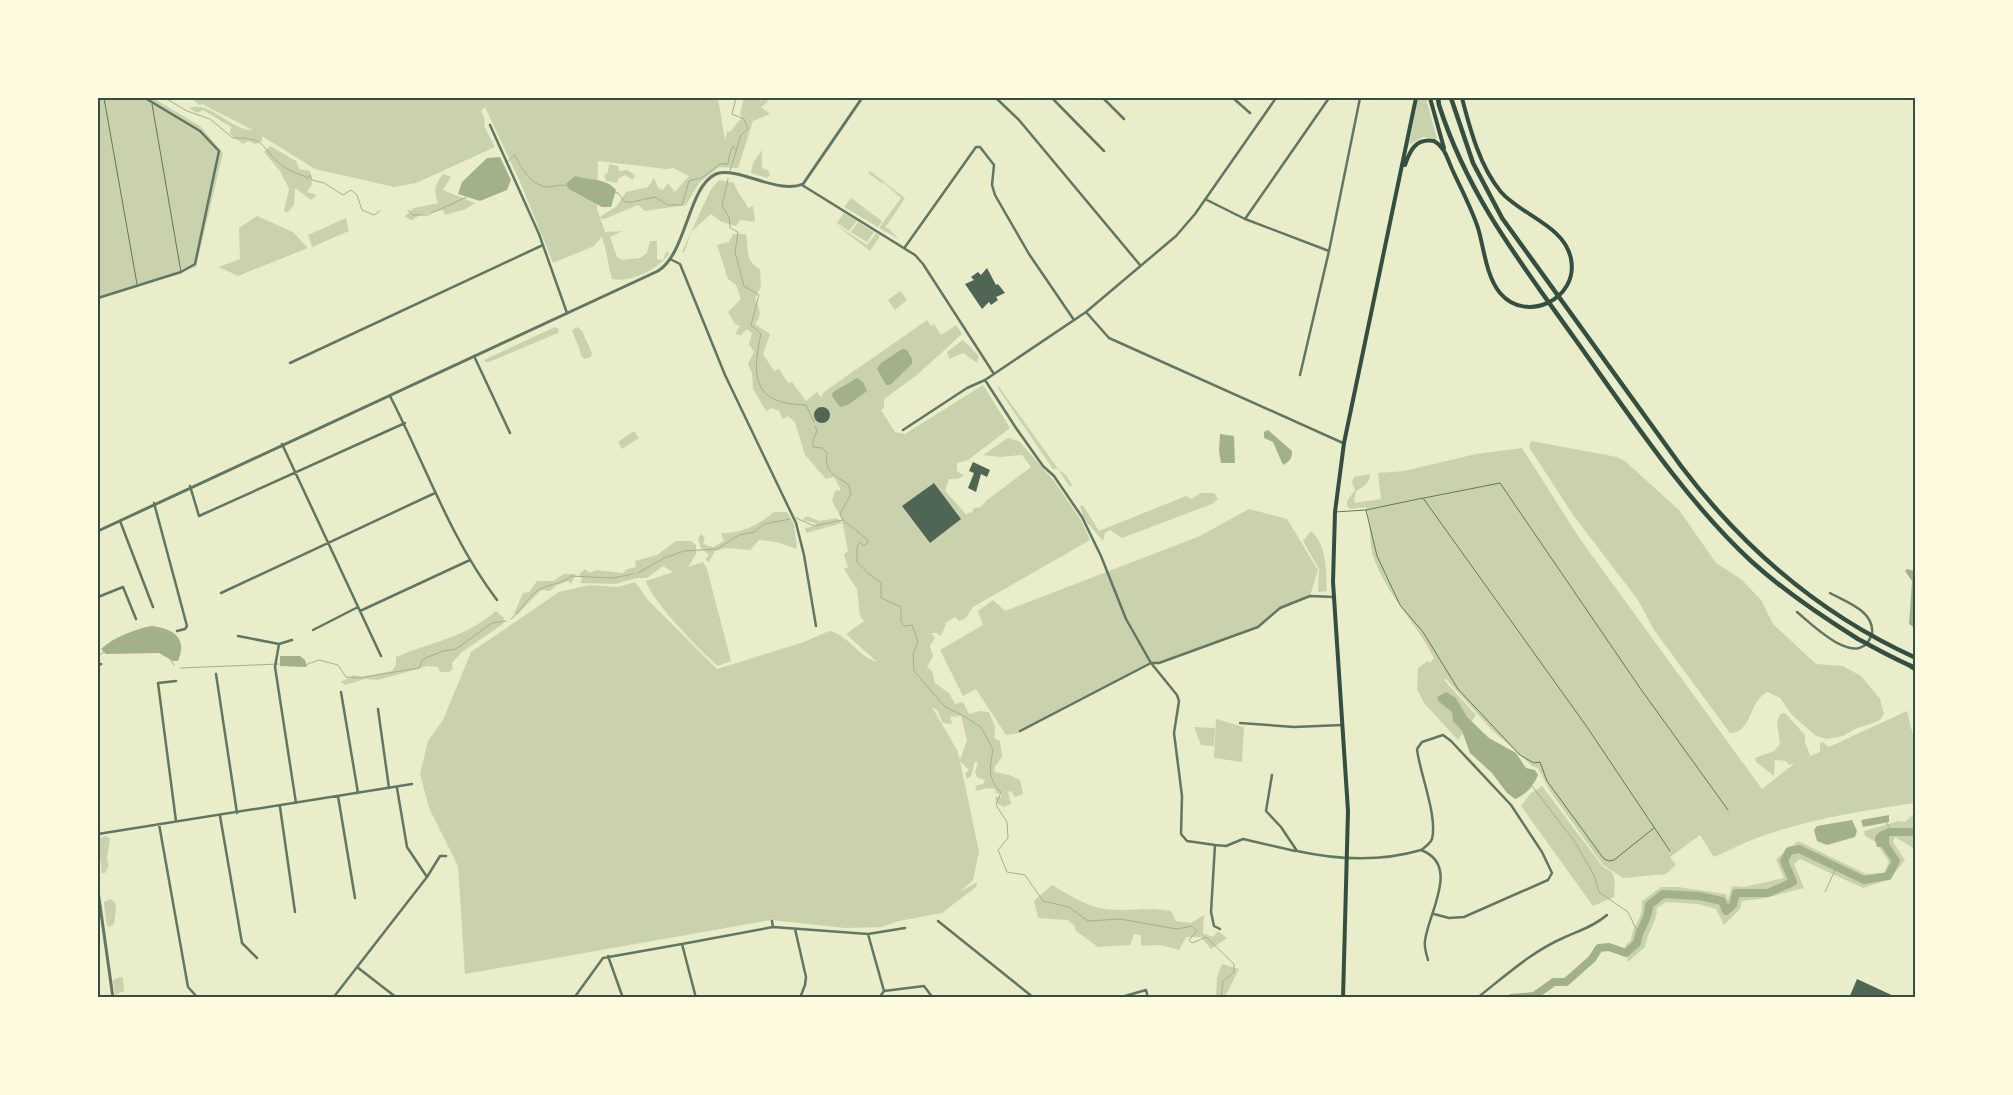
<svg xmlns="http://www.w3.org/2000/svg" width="2013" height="1095" viewBox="0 0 2013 1095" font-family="'Crimson Pro',serif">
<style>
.green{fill:#cad2ad;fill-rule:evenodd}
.water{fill:#a3b18a}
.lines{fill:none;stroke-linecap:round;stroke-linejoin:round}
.stream{stroke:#a3b18a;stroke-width:1}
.river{stroke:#a3b18a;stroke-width:8}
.building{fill:#4f6655}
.service{stroke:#617663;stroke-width:1}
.minor{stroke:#617663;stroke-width:2.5}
.tertiary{stroke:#617663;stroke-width:3}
.secondary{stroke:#344e41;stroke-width:4}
.primary{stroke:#344e41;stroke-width:4.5}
.neatline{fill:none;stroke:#344e41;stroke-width:2}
</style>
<rect width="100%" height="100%" fill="#e9edc9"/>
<path class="green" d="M98 98H153L200 126 223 153 196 267 98 298Z
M191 98H718L725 140 727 132 731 131 742 117 740 114 744 98H759L760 101 765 99 768 102 761 107 770 114 753 121 738 168 719 167 699 183 686 205 645 211 638 205 604 219 600 218 605 232 623 231 610 237 617 257 622 260 640 258 647 253 650 241H657V259L663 260 666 252 670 253C658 269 632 283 612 279 608 264 607 252 602 237L594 246 553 263 521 184 485 107 481 111 485 120 484 126 495 147 416 183 394 187 315 169 262 136V141L255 144 248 141 243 144 230 134 231 127 203 110 197 113 189 108C211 100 231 131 253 130L202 104 199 105ZM598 161 666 169 673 168 689 176 675 192 668 183 663 190 658 188 654 178 648 187 626 192 617 206 600 217 597 209Z
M1418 98H1426L1437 139 1423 137 1409 145Z
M270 146 296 161 299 169 310 171 312 184 307 192 317 195 311 200 295 188 294 205 287 213 284 211 289 189 280 171 264 152Z
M762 150V168L768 170 770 175 767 178 751 173 753 163Z
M609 164 618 166 619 171 627 170 635 175 633 180 625 175 619 178 617 183 606 181 604 175 608 172Z
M870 171 905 198 885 228H888L899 239 879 228 901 198 883 182 882 183 868 173Z
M443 174 451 177 443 190 475 203 466 209 445 215 443 210 420 215 412 220 404 217 414 208 438 203C433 190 435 185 443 174Z
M719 180 734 183C739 197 744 198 748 208L753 206 755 222 740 220 736 226 722 222 711 214 692 231 684 253 682 252 710 191Z
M851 198 866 209 864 211 867 210 882 221 878 227 844 207Z
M844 213 857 221 849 231 837 223Z
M257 216 293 232 308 248 238 276 219 267 240 259 239 228Z
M346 218 349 231 312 247 308 235Z
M858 222 874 232 867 242 851 232Z
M835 224 867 245 876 233 880 236 870 251Z
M733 234H746C749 249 744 261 760 269L761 287 755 298C759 308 763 315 755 324L770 334 763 354 774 371 779 369 788 383 792 382 806 401 817 392 821 397 824 392 927 320 931 326 934 324 941 335 956 325 962 334 917 375 884 399V408L881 410 895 432 905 434 983 385 1010 428 968 460 957 463V471L964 476 957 479H949L945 491 966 514 972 512 974 508 981 507 987 500 1031 467 1022 455 1000 457 983 455 1008 438 1019 441 1054 481 1081 520 1090 540 973 607 966 618 959 621 955 617 944 624H946L941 636 936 633H931L935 638 930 646 933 656 927 667 932 671 935 683 949 693 955 704 963 702 969 714 980 711 989 712 995 727 994 738 1000 741 1002 757 995 766 994 772 1009 775 1020 780 1023 794 1015 797 1011 791 1008 792 1011 804 1004 807 996 803 995 797H1001L1002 794 996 793 995 789 987 788 977 791 975 786 983 784 985 780 978 778 975 772 978 763 975 761 971 776 967 779 965 773 969 770 960 761 979 852 973 880 960 892 977 882 976 887 942 913 899 921 882 927 845 928 771 920 465 974 458 866 429 808 420 774 428 741 443 720 471 652 559 592 590 585 618 587 635 582 648 600 717 669 804 642 829 631C848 634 858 657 877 662L846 634 864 621 860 616 857 589 844 569 848 567 844 554 848 551 842 520 832 501 835 491 841 490 834 477 826 479 805 455 795 422 788 416 783 419 779 411 772 408 766 411 753 389 752 373 748 364 754 352 749 344 752 333 747 329 741 335 735 334 740 326 735 324 728 312 741 299 736 285 728 279 717 245 729 242ZM932 707 937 710 943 723 952 724 950 717 961 716 967 740 960 760 957 750Z
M900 291 907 300 895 310 888 300Z
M555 327 559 329 558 333 489 362H486L484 360Z
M577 327 582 331 592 353 591 357 585 359 581 356C580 346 575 340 572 330Z
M963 340 979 356 977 363 963 353 949 359 947 352Z
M997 387H999L1059 470 1066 475 1072 485 1070 487 1058 469H1053Z
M634 431 639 438 622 449 618 442Z
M1531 441 1617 457 1626 462 1679 510 1716 563 1741 579 1761 600 1773 624 1816 664 1843 666 1861 676 1880 699 1884 714 1880 720 1873 723 1855 729 1843 736 1827 739 1816 736 1792 715 1780 698 1768 692C1748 700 1753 733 1730 733L1654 630 1638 600 1573 515 1529 447Z
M1522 448 1580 539 1762 789 1795 763 1789 765 1786 761 1775 760 1774 776 1756 762 1755 758 1774 751 1780 744 1777 722 1780 714 1785 713 1805 735V742L1810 755 1808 757 1820 752V743L1823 742 1829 747 1907 711 1915 743V803C1859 811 1803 820 1749 841 1737 846 1726 852 1714 857L1700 835 1670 857 1676 865 1666 874 1623 878 1603 865 1550 791 1538 768 1532 766 1491 729 1446 679 1444 680 1476 715 1458 740 1424 703 1417 689 1418 668 1428 661 1430 663 1434 658C1416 622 1389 598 1374 559 1368 543 1372 523 1366 507L1350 509 1347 506V501L1355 490 1352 482 1354 477 1370 474C1370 483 1364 487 1356 491L1354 503 1381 499 1378 473 1404 471 1476 454Z
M1200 493H1214L1218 499 1212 504 1122 538 1110 530 1105 533 1103 541 1084 519 1080 506 1083 505 1099 531 1186 496 1192 499Z
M1249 509 1287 519 1318 570 1310 596 1280 608 1258 627 1159 663H1151L1020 733 1006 735 976 689 963 696 940 650 983 625 978 611 993 600 1005 611 1200 536Z
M774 512H787L794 524 797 549 776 542 759 540 750 550 726 548 715 551 709 562 705 560 709 555 701 548 698 539 701 534 705 538 703 544 713 547 724 541 721 533C740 535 760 524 774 512Z
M807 516 819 521 837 518 842 523 806 533 805 528 816 526 815 523 802 520Z
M1311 531C1327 545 1326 571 1327 591L1318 592 1319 569 1303 541Z
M676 541H691L696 545V554L688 567 703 562 707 569 731 661 718 666C701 652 651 600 646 581L673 572 663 566 647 578H637L615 584 580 583 582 579 579 574 585 569 590 573 596 570 623 573 627 569 636 567 635 561 657 555Z
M564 574H576L571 584 568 581 557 585 550 591 541 590 517 615 514 614 523 593 529 592 537 581H553Z
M496 611 504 618 503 624 462 652 452 663 453 669 449 672H440L438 667 428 666 378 680 365 679 345 685 341 682 354 675 363 677 392 671 396 665V657C433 641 463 639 496 611Z
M1216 719 1244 727 1242 762 1214 758Z
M1194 727 1215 728 1214 746 1201 745Z
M1542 786 1603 867 1612 872 1615 882 1614 897 1593 906 1521 806 1530 794Z
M1915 813V849L1895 837 1893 842 1905 860 1890 879 1863 888 1800 859 1794 864 1804 888 1766 898 1742 901 1740 909 1724 925 1716 909 1697 904 1666 902 1657 908C1657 923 1647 932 1645 947L1628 962 1625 946 1631 940C1633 923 1643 921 1642 901L1661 887H1678L1726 894 1728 900 1732 886 1744 887 1784 878 1776 859 1798 841 1866 874 1884 873 1889 862 1876 842 1865 836 1864 831 1898 821 1905 822Z
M105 836 110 838 107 859 109 865 105 873H102L98 839Z
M1052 885C1069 895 1086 906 1105 909 1127 912 1148 907 1171 911L1176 921 1191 923 1204 915 1203 933 1213 937 1218 931 1227 938 1211 949 1201 937H1186L1179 950 1160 945 1141 946V935L1134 934 1130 945 1098 947 1076 931 1074 925 1067 920 1038 918 1034 901Z
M110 899 115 902 116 908 114 924 109 927 107 926 104 904V902Z
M1222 964 1239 969 1226 995 1227 997H1216L1217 977Z
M120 977 123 978 124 991 115 995 113 980Z"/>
<path class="water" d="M500 157 511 180 507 190 480 201 458 194 462 182 487 158Z
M575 176C589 181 605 177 616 190L611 207H602L569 189 566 184Z
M902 349 907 350 912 359V364L890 385H886L877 369 881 363Z
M857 378 863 382 867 391 848 405 840 407 832 396 833 392Z
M1268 430 1292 451C1292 459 1290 461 1283 465L1273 442 1264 438V432Z
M1220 434 1234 436 1235 463H1221L1219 451Z
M1907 569 1915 571V628L1909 624 1912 581 1905 571Z
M152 626C173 629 188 637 178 661H173L159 653 106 654 101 649C114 637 135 629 152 626Z
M280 656H300L305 660 307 667 280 666Z
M1446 692 1456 698 1467 717 1489 738 1516 753 1526 768 1535 770 1538 775C1534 785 1526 795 1515 799L1507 793 1492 773 1470 753 1462 731 1453 721 1452 712 1438 701 1437 697Z
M1889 815V822L1863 827 1861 820Z
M1852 820 1857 831 1855 837 1827 845 1817 841 1814 830 1817 826Z
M1882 831 1889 832V846L1877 847 1875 836Z"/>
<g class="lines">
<path class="stream" d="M165 98 187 111 210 119 233 138C266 138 258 144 279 163 287 170 299 174 308 178L310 175 312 180 324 183 343 195 351 190 357 195 362 210 374 215 380 211
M508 161 515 155C521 168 532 187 549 187 556 186 561 184 568 186
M730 171 741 135 748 129 744 119 732 114 736 98
M728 179 722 206 729 217 730 228 738 232 735 252 744 286 759 295 751 325 761 334C751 379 754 404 806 405L814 422
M614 192 618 193 625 202H632L655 197 668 205H682L689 181 703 177 720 164H728L730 153 733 146 736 150
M408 210 413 215H427L467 197
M815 426 817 431 813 440V447L822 448 827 453C824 473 836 476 849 485L851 494 840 514 843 520 868 540 867 544 863 546 860 542 857 547V562C866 570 870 577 881 582V598L901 607V622L905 626 912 625 918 642 913 654 914 671 945 707 960 714 981 727 993 750C990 766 987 780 1001 792L996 805 1007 822 1008 838 998 850 1007 872 1025 875 1043 901 1069 907 1088 921 1120 919 1177 929 1192 926 1197 931 1189 940 1192 943 1206 937 1234 964V972L1223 981 1221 998
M796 518 814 526 843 520
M638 573 664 558 684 551 717 549 739 535 754 532 764 524 790 519
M511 619C523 609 529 594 542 588 551 584 565 583 571 576L612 578 633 574
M98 656 106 651
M170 659 174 665
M305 665 319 660 338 665 346 677 359 678 419 668 423 659 443 651 456 649 492 623 506 621
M180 668 279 664
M1532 786 1575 842 1594 875 1599 892 1628 912 1638 933
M1887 823 1892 833
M1915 831H1916
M1825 892 1836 868"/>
<path class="river" d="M1512 998 1534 996 1554 982H1566L1592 959 1599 948 1609 947 1626 953 1637 943C1639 926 1649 922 1649 905L1663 894 1699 896 1722 901 1726 911 1733 905 1736 893H1768L1793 882 1784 861 1789 851 1799 849 1864 880 1888 876 1896 861 1883 842 1879 840 1881 836 1889 832H1916"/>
</g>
<path class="building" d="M987 268 996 285 998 284 1005 293 996 297 998 300 991 305 989 302 982 309 965 284 974 280 971 277 978 272 981 275Z
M814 415a8 8 0 1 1 16 0a8 8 0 1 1-16 0Z
M973 462 990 470 987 477 981 474 976 492 968 488 974 473 969 471Z
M934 483 961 519 930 543 902 506Z
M1857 979 1898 998H1849Z"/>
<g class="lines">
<path class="service" d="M104 98 137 284
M152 104 181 272
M1424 498 1500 483 1640 688 1728 810
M1366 510 1377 556 1400 605 1423 632 1458 689 1520 755 1534 763 1540 762 1547 781 1604 859 1609 861 1614 860 1654 828
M1335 512 1366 510 1423 498 1587 727 1670 851"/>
<path class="minor" d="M996 98 1019 120 1140 265
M1052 98 1104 151
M1103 98 1124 119
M1233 98 1250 113
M490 125 539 234 567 313
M802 185 915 255 923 264 994 374
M1205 199 1245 219 1329 98
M1245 219 1329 251
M905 247 976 147H980L994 165 992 185 995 195 1029 254 1074 320
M670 259 680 264 725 375 796 523 804 555 816 626
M98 298 181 272 195 264 219 151 200 131 145 98
M1086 312 1109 338 1343 443
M474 356 510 433
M290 363 543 245
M1300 375 1329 251 1360 98
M985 380 1016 428 1043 466 1054 476 1082 517 1101 556 1126 619 1151 663 1177 695 1179 701 1174 733 1182 796 1181 834 1187 841 1215 845 1211 912 1214 926 1220 929
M390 396C425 464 450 538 497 600
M903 430 967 388 985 380 1086 312 1176 236 1195 214 1276 98
M282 444 381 656
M190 486 199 516 405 423
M154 503 187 626 185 629 177 631
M120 521 153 607
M221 593 435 493
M98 597 123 587 136 619
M360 611 470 560
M1797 612C1813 625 1859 672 1872 634 1875 611 1846 602 1830 593
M313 630 358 607
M238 636 279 644 292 640
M279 644 275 667 296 803
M98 665 101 664
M216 674 237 813
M176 681 158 683 176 821
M341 692 358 793
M378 709 389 788
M1240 723 1294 727 1342 725
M1020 731 1151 663H1159L1258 627 1280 608 1310 596 1334 597
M1272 775 1266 811 1281 827 1297 851C1338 860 1380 862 1421 850 1461 865 1428 913 1425 941 1424 947 1426 953 1428 960
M397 788 407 847 427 877
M338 796 355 898
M280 807 295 912
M220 816 242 943 257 958
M159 824 188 987 198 998
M98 834 412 784
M1215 845 1226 846 1243 839 1295 851
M1421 850C1425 847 1430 844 1432 839 1438 816 1419 771 1417 749L1422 742 1443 735 1451 741 1511 805 1542 852 1552 873 1548 880 1464 917 1449 918 1434 914
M938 921 1034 998
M773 927 868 934 884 991
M795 929 806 977 805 985 800 998
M868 934 905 928
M608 956 623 998
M357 967 397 998
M333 998 427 877 440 856H446
M574 998 603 958 682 944
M696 998 682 944 773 927 772 921
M879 998 884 991 924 986 933 998
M1118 998 1146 990 1148 998
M1477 998C1504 977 1531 952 1563 938 1578 931 1593 927 1607 915"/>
<path class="tertiary" d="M98 531 658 271C687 253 688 186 716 174 738 166 778 195 803 184L862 98
M1909 666 1916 671
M98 891 113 998"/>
<path class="secondary" d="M1430 98 1444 148
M1405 165C1410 150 1416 138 1434 141 1445 147 1447 158 1452 169 1461 189 1471 207 1478 228 1484 248 1486 276 1500 293 1526 324 1579 299 1571 259 1565 226 1521 215 1501 192 1480 167 1470 129 1462 98
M1343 998 1348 811 1333 582 1335 512 1344 443 1416 98"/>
<path class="primary" d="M1438 98 1439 105C1468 196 1521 263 1575 339 1628 413 1685 500 1751 561 1784 591 1821 616 1858 639 1877 649 1896 660 1916 668
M1451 98 1473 163 1502 218 1681 466C1743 548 1821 615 1916 658"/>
</g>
<rect width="2013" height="1095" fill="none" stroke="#fefae0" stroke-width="198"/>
<rect x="99" y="99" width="1815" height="897" class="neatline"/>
</svg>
